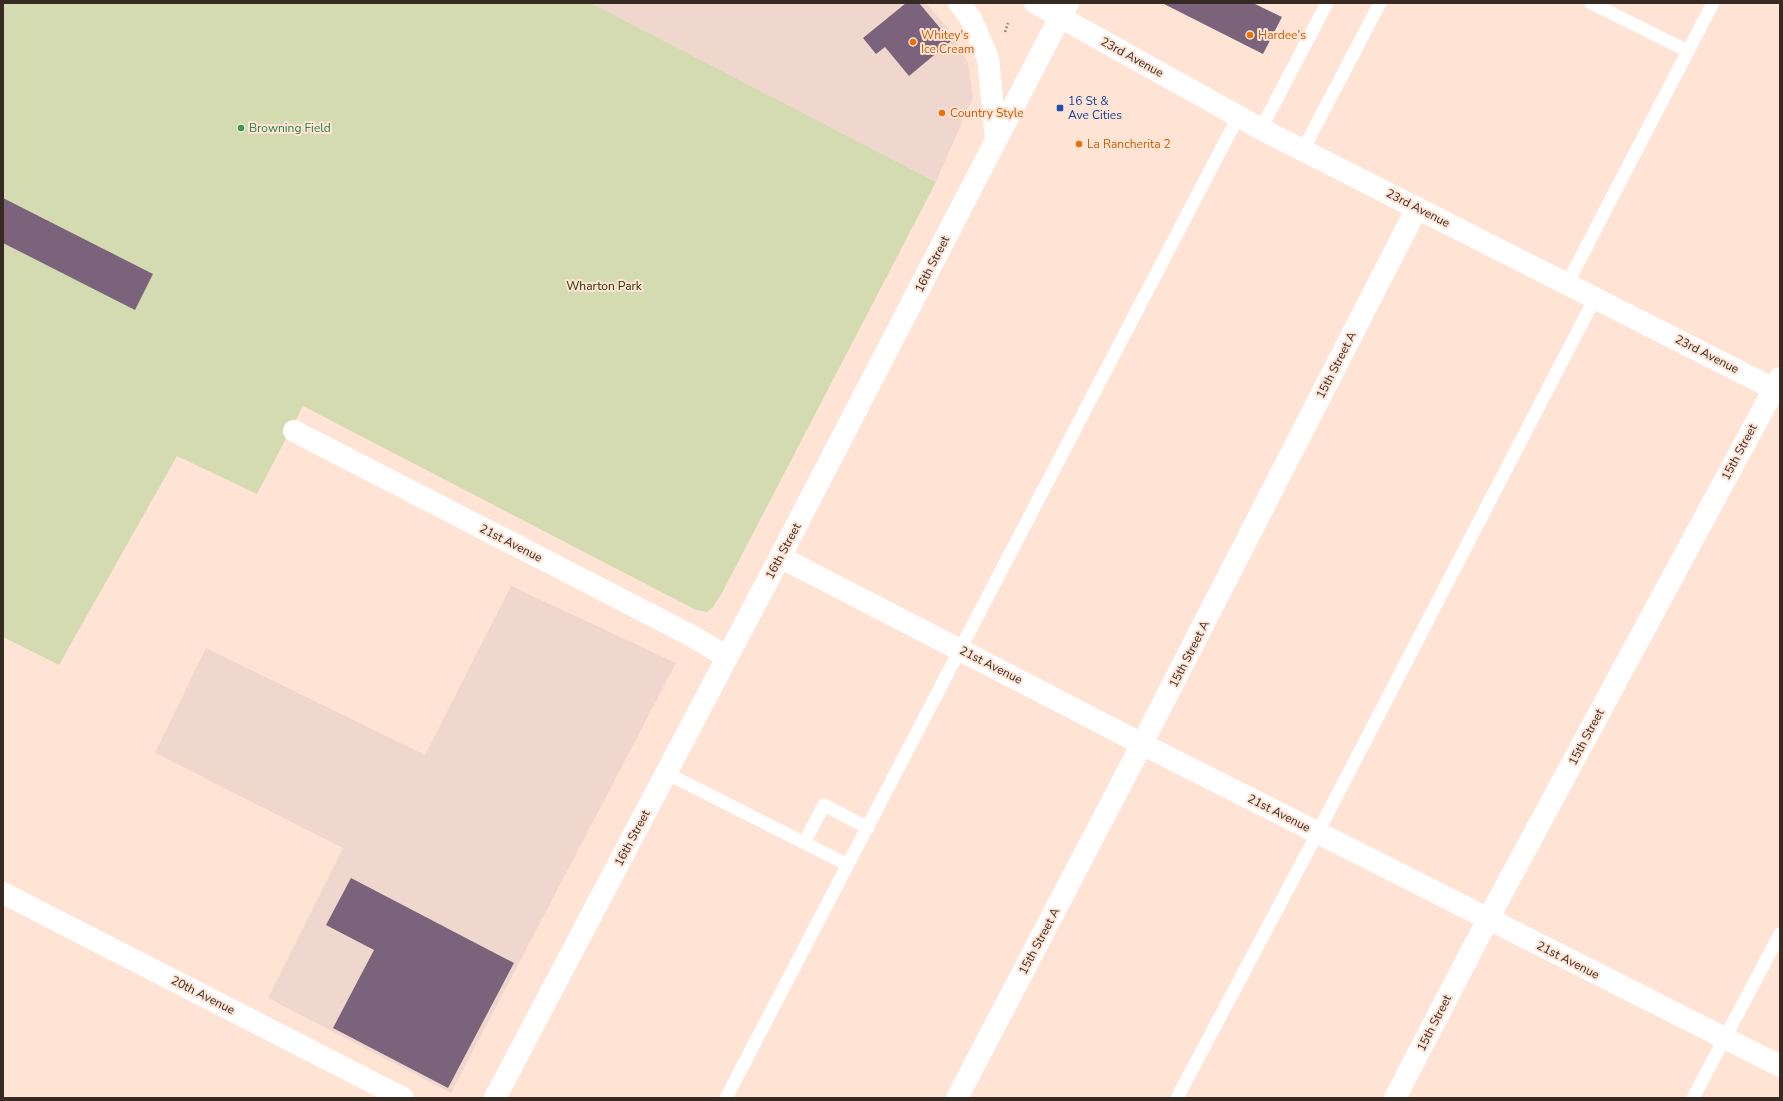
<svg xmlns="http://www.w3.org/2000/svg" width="1783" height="1101" viewBox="0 0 1783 1101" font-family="'Nunito Sans',sans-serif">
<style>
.commercial{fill:#efd7ce}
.green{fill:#d4dbb0}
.building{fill:#7b647b}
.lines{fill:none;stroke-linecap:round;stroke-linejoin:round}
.path{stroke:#988579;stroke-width:2.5;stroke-dasharray:2 2;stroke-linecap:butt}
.service{stroke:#fff;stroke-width:13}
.minor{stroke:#fff;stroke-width:22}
.tertiary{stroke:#fff;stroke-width:22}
.secondary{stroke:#fff;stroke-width:22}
.food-dot{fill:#e8710a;stroke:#ffe4d5;stroke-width:1.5}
.transit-dot{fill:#1a4fb4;stroke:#ffe4d5;stroke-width:1.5}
.leisure-dot{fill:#2e9e5b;stroke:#ffe4d5;stroke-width:1.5}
.labels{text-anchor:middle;stroke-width:4;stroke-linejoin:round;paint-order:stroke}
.food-label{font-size:12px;fill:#c56008;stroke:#ffe4d5;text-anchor:start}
.street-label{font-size:12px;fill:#362a22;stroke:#ffe4d5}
.transit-label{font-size:12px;fill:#164399;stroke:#ffe4d5;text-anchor:start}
.leisure-label{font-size:12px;fill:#27864d;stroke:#ffe4d5;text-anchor:start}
.park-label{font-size:12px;fill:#2e3300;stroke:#ffe4d5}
</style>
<rect width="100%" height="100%" fill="#ffe4d5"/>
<path class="commercial" d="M591 3H926L948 28 968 63 973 97 936 182Z
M511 586 676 663 451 1093 268 998 343 848 155 753 206 648 425 755Z"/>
<path class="green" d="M3 3H591L936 182 722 593 713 607 707 612 696 610 303 406 257 494 177 456 59 665 3 637Z"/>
<path class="building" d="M906 3H919L951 41 909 76 885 47 876 54 863 38Z
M1162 3H1253L1282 17 1263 54Z
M3 198 153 274 135 310 3 243Z
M351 878 514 963 448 1088 333 1028 374 950 326 925Z"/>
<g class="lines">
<path class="path" d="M1005 32 1008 23"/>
<path class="service" d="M1591 3 1688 51
M1261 129 1327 3
M1303 150 1380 3
M1567 284 1713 3
M666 773 848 865
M804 843 824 805 868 828
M726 1098 1238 117
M1177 1098 1318 832 1595 298
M1693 1098 1780 934"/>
<path class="minor" d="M294 431 692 636 727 657
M780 557 1142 744 1780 1066
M3 893 403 1098
M957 1098 1142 744 1417 208
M1395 1098 1488 919 1780 378"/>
<path class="tertiary" d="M1068 3 1060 17 1261 129 1780 392"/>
<path class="secondary" d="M959 3 971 19 988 58 996 139
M495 1098 780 557 1060 17 1035 3"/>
</g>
<g class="food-dot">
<circle cx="1250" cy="35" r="4"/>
<circle cx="913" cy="42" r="4"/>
<circle cx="942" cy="113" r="4"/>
<circle cx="1079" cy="144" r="4"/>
</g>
<rect class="transit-dot" x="1056" y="104" width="8" height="8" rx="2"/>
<circle class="leisure-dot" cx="241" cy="128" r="4"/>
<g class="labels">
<g class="food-label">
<text x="921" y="39">Whitey's<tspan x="921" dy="14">Ice Cream</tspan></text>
<text x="1258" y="39">Hardee's</text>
<text x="950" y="117">Country Style</text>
<text x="1087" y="148">La Rancherita 2</text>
</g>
<g class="street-label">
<text transform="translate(1132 57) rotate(29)" y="4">23rd Avenue</text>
<text transform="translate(1418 208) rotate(27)" y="4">23rd Avenue</text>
<text transform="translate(932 264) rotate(-63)" y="4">16th Street</text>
<text transform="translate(1707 354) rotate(27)" y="4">23rd Avenue</text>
<text transform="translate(1336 365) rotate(-63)" y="4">15th Street A</text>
<text transform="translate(1739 452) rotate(-62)" y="4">15th Street</text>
<text transform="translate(511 543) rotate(27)" y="4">21st Avenue</text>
<text transform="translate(783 551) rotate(-62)" y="4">16th Street</text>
<text transform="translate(1189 654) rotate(-63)" y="4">15th Street A</text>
<text transform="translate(991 665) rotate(27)" y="4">21st Avenue</text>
<text transform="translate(1586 737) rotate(-62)" y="4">15th Street</text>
<text transform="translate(1279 813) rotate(27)" y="4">21st Avenue</text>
<text transform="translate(632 838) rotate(-62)" y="4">16th Street</text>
<text transform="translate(1039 941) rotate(-62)" y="4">15th Street A</text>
<text transform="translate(1568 960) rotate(27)" y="4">21st Avenue</text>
<text transform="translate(203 995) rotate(27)" y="4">20th Avenue</text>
<text transform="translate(1434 1023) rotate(-63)" y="4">15th Street</text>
</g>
<g class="transit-label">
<text x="1068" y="105">16 St &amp;<tspan x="1068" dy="14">Ave Cities</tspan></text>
</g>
<g class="leisure-label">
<text x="249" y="132">Browning Field</text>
</g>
<g class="park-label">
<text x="604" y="290">Wharton Park</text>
</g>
</g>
<rect width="1783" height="1101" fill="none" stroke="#362a22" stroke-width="8"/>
</svg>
